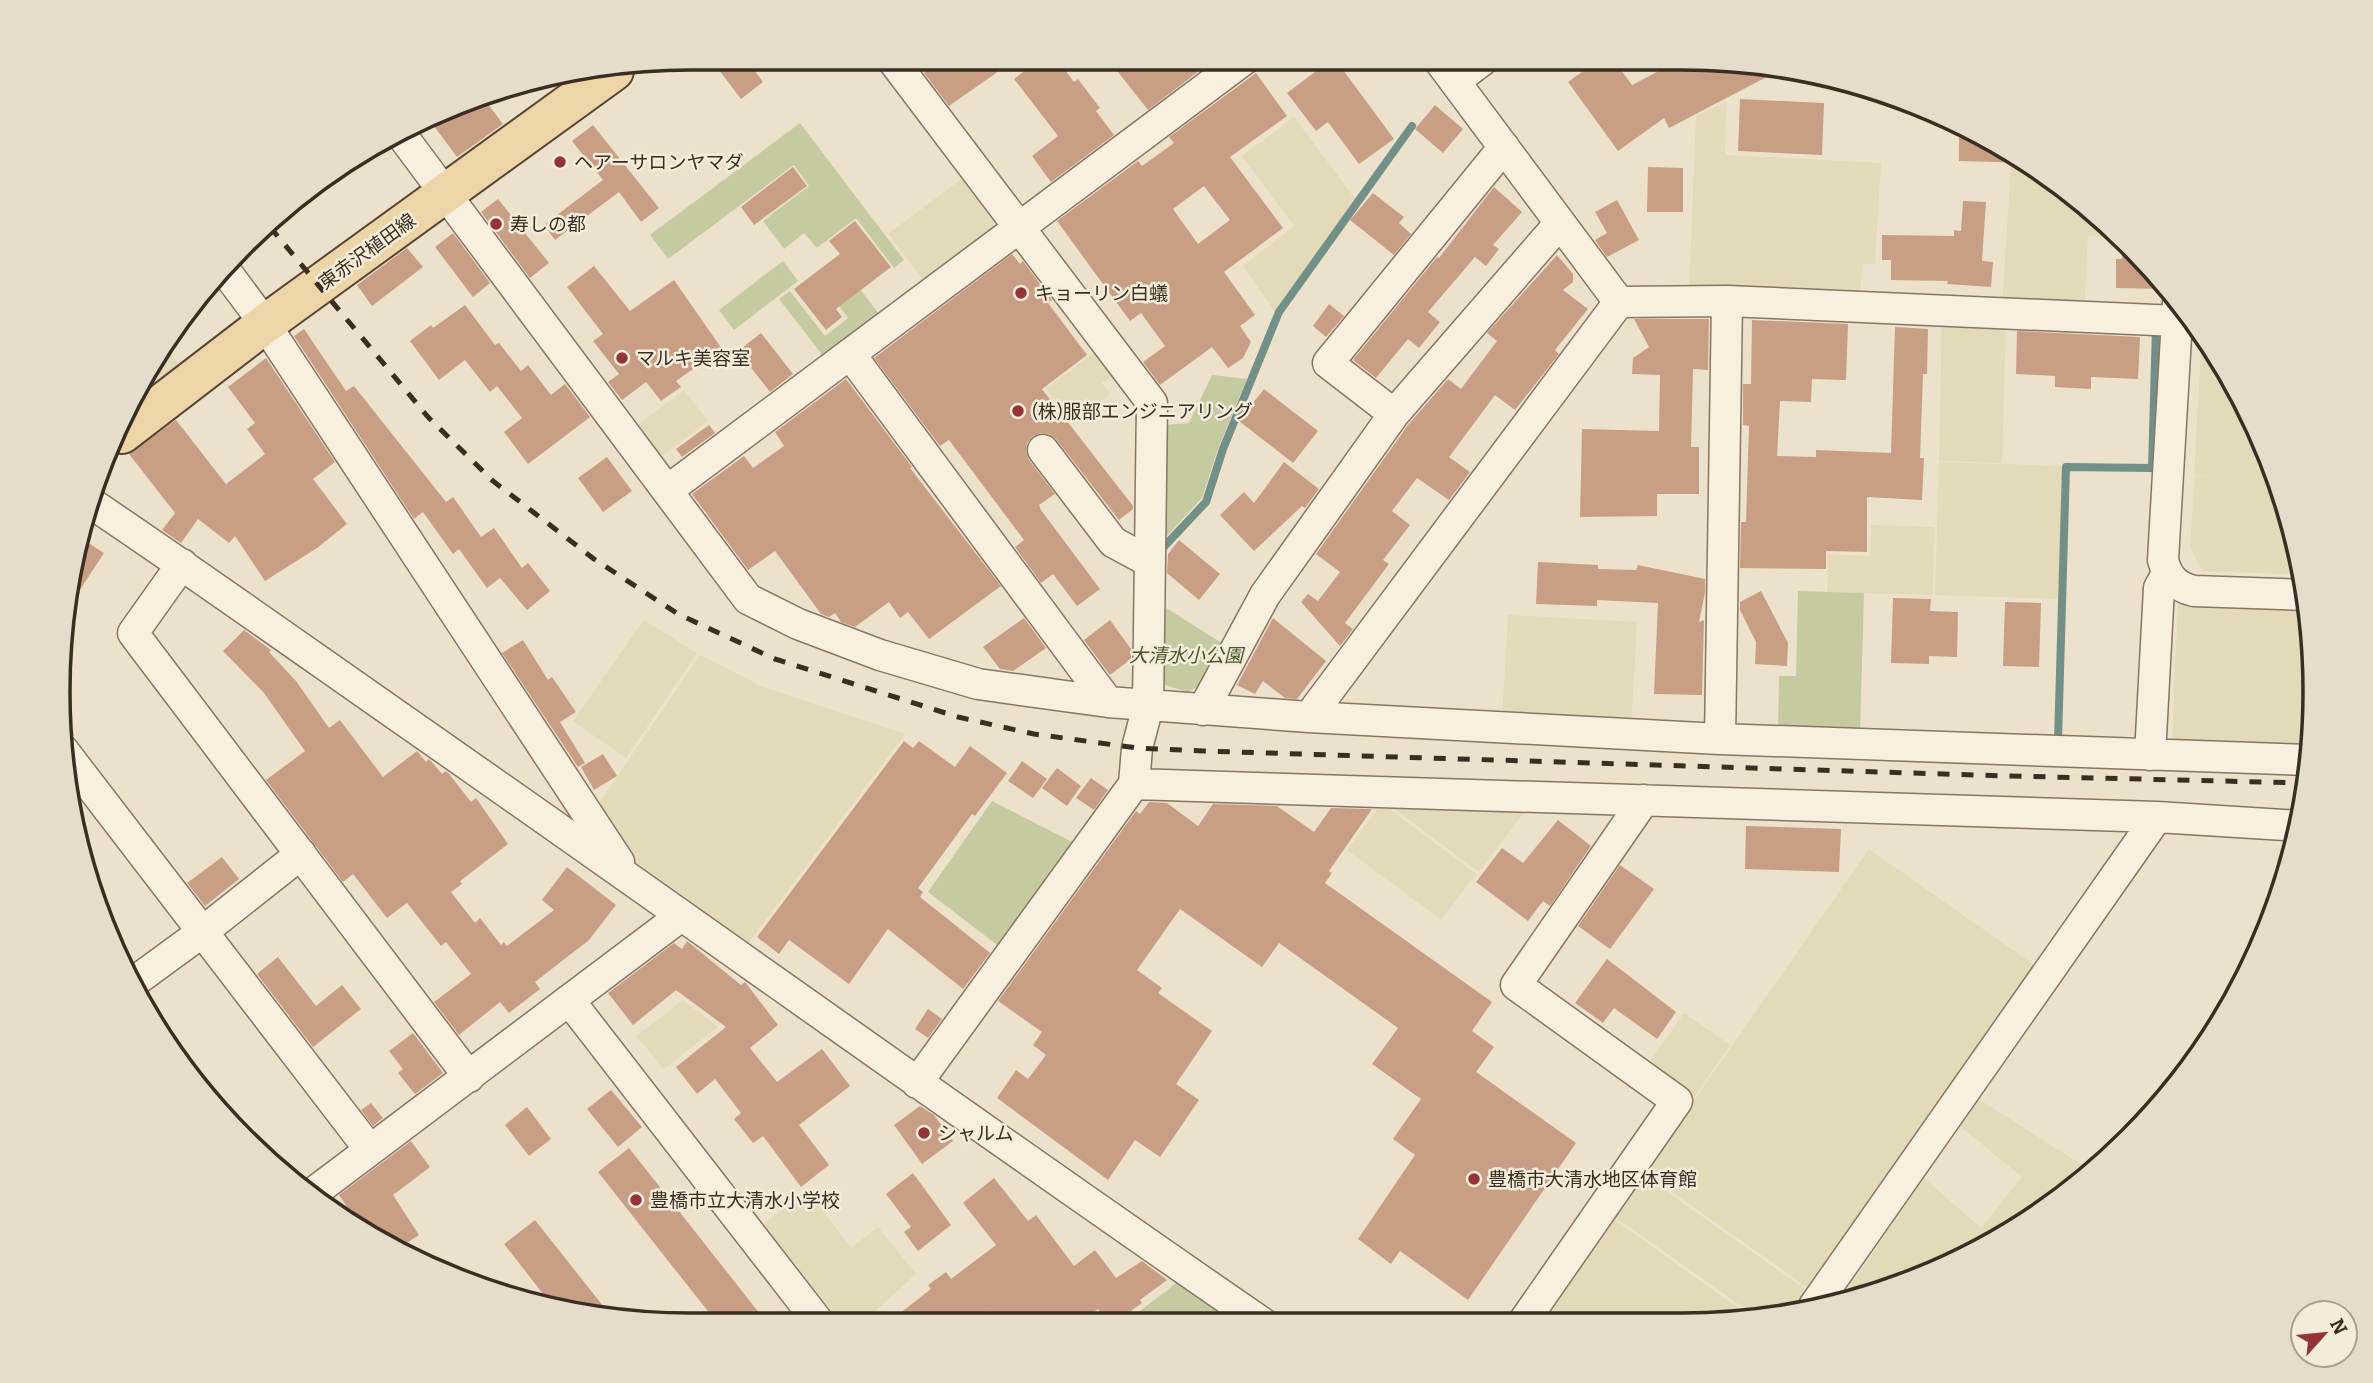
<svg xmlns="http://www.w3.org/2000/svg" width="2373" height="1383" viewBox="0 0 2373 1383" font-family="Bitter,'Noto Sans JP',serif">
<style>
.farmland{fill:#e2dab9}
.green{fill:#c6caa0}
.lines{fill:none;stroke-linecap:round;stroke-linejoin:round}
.stream{stroke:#729088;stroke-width:8}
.building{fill:#c89f84;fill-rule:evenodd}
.minor-casing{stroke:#897560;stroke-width:33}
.major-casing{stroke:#574434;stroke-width:42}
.minor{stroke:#f7efdf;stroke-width:30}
.major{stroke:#ecd5a7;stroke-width:38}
.rail{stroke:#3a2e23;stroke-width:5;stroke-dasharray:12 12;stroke-linecap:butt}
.poi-dot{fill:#943437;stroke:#f4ecdb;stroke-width:2.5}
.labels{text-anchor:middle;stroke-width:5;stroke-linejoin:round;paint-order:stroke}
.poi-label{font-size:19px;fill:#3a2e23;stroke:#f4ecdb;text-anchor:start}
.street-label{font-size:19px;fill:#3a2e23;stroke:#f4ecdb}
.park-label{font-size:19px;font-style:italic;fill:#4b552b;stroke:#f4ecdb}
.rim{fill:none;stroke:#3a2e23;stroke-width:3.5}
</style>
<rect width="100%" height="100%" fill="#ece2cb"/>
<path class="farmland" d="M1726 102 1725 155 1881 163 1875 264H1862L1860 299 1689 295 1696 117Z
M1294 117 1356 200 1275 312 1243 266 1294 226 1242 156Z
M2011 166 2036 167 2123 238 2088 236 2084 311 2002 308Z
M972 171 1010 222 927 285 888 234Z
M1942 317 2006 319 2002 463 1939 461Z
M2202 332 2267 449 2304 575 2202 571 2190 547 2195 476 2222 477 2194 475Z
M163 342 179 365 140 393Z
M1103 346 1121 369 1102 383 1110 394 1072 422 1046 389Z
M684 390 708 421 654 462 630 431Z
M1939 462 2064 466 2060 599 1935 595Z
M1871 525 1934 527 1933 595 1827 592 1828 554 1870 556Z
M2178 602 2307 606 2315 691 2310 748 2172 743Z
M1508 615 1637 622 1631 728 1502 721Z
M644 620 697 653 626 758 573 721Z
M700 655 763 687 905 734 746 946 638 872 595 809Z
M1385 802 1529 806 1479 872Z
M1382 803 1476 874 1441 920 1347 850Z
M1869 849 2037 967 1812 1291 1644 1172Z
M683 1000 718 1027 664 1069 636 1036Z
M1684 1013 1730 1045 1694 1098 1647 1065Z
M1974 1096 2090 1170 1999 1240 1885 1292 1840 1301 1924 1178 1981 1228 2022 1177 1956 1123Z
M1642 1174 1809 1292 1797 1309 1757 1317 1612 1215Z
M808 1191 851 1248 878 1227 916 1274 861 1324H842L763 1224Z
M1611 1217 1752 1318 1723 1324H1542Z"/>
<path class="green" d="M800 123 904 260 894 268 856 218 817 248 804 233 784 249 763 221 809 186 794 165 668 259 650 235Z
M783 261 798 281 734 330 719 310Z
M842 266 883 319 827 361 779 299 790 291 825 336 848 318 821 282Z
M1212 375 1247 379 1218 449 1202 498 1163 540 1164 425 1189 423Z
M1798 591 1864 593 1860 734 1778 732 1779 676H1796Z
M1166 608 1225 645 1199 686 1188 692 1165 685 1157 672V626L1165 620Z
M992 801 1080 846 1005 951 928 892Z
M1179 1281 1240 1324H1123Z"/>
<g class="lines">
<path class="stream" d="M1159 552 1206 502 1223 449 1279 312 1412 126
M2058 741 2066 467 2152 468 2156 326"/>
</g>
<path class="building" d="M710 58H745L763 82 741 99Z
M944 58H990L999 71 949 106 924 73Z
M1041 58H1056L1074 82 1078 79 1100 108 1096 111 1114 135 1051 182 1032 156 1058 136 1014 79Z
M1107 58H1150L1158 69 1172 58H1216L1148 110Z
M1332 59H1335L1394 139 1359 164 1328 122 1316 131 1287 93Z
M1600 59H1613L1632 85 1682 59H1723L1780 70 1669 128 1664 118 1618 151 1568 82Z
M1256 73 1287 116 1230 157 1283 228 1224 272 1255 315 1240 326 1251 342 1243 358 1228 368 1212 347 1160 385 1143 362 1165 346 1141 313 1130 321 1057 221 1138 161 1142 166 1174 143 1169 137ZM1204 186 1230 220 1198 244 1173 209Z
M481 95 503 124 457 157 431 122Z
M1740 99 1824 103 1822 155 1738 151Z
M1435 105 1463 129 1443 153 1415 129Z
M593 125 659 208 641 222 619 192 555 240 544 225 603 180 572 141Z
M1959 128 1988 142 2030 163 1959 161Z
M793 167 807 186 754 225 741 207Z
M1648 167 1683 168V212H1647Z
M1494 187 1522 212 1493 245 1499 249 1486 266 1475 257 1428 312 1440 322 1419 348 1408 339 1376 378 1353 360 1437 257 1439 258Z
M1373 193 1404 217 1399 223 1411 234 1394 255 1350 220Z
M498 199 549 263 530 278 481 212Z
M1617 200 1639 240 1607 257 1595 240 1607 233 1595 212Z
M1963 201 1986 202 1982 261 1993 262 1991 287 1947 284 1948 281 1891 280V260H1882V235L1954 236V230L1961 231Z
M855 221 891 267 836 309 842 317 826 330 794 289 840 254 829 241Z
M453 233 490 283 473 297 435 247Z
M2123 238 2129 243 2167 289 2116 288V259H2122Z
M407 248 423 267 372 306 357 285Z
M1012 254 1020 264 1023 261 1052 300 1048 303 1087 355 1042 389 1133 506V509L1119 520 1056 439 1049 434 1041 433 1033 436 1027 443 1026 452 1029 460 1055 494 1039 505 1041 510 1100 589 1077 606 1053 574 1041 583 1015 547 1024 540 949 440 940 446 874 358Z
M1557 255 1573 274V282L1563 290 1588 309 1555 350 1559 354 1515 410 1495 395 1449 457 1470 472 1449 500 1417 478 1392 511 1410 525 1383 560 1389 564 1345 623 1353 629 1340 646 1301 602 1308 594 1318 601 1340 572 1316 554 1408 425 1448 379 1461 389 1497 341 1487 333Z
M594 266 630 311 674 280 722 349 676 381 681 387 661 401 646 382 622 400 608 382 619 374 593 341 603 334 567 287Z
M1329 304 1344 316 1326 337 1313 326Z
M465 305 495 345 499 343 521 371 528 365 551 395 565 384 590 417 528 464 504 432 522 418 497 386 490 392 465 360 439 380 410 341 431 325 433 328Z
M1634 319H1709L1708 370 1693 369 1691 447H1699V494H1657V516L1580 517 1582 429 1659 431 1660 375 1632 374 1633 358 1649 347Z
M1752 320 1848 324 1846 380 1812 379 1811 402 1780 401 1777 456 1816 457V450L1891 453 1895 327 1928 329 1927 374H1923L1920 458H1924L1922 500 1867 497V552L1826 551V569L1740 568 1741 522H1746L1749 426 1743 425V384H1751Z
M304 329 346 391 354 386 446 502 453 497 481 537 494 528 522 568 528 563 550 591 527 610 500 578 487 588 459 549 453 554 423 512 414 519 294 336Z
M2017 331 2140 337 2138 379 2091 377V389L2055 387V376L2016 374Z
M761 333 793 374 770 392 738 351Z
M266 358 335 462 313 479 347 524 317 548 265 581 235 536 229 543 198 519 181 543 162 530 175 513 129 454 176 420 226 484 265 454 247 429 255 423 228 387Z
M846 379 912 467 910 468 1001 586 929 639 908 612 900 618 889 602 855 627 841 622 835 613 829 617 821 614 775 551 748 570 692 494 744 456 753 468 784 446 775 432Z
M1264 389 1318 431 1293 463 1239 421Z
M709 425 715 433 682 457 676 449Z
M607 457 632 491 603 512 578 478Z
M1284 462 1319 489 1305 508 1302 506 1254 551 1220 515 1244 492 1254 503Z
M79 537 104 553 72 602 76 561Z
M1179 540 1220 574 1199 600 1167 573 1168 554Z
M1538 562 1598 565V569L1636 570 1638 565 1705 579V593L1699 622 1704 620 1702 695 1654 694 1658 603 1597 600V606L1536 604Z
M1761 591 1788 643 1787 666 1755 664 1756 642 1740 610V602Z
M1893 598 1931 599 1930 611 1958 612 1957 657 1929 656V664L1891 663Z
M2005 602 2041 603 2039 667 2003 666Z
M1024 618 1046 648 1013 671 1000 669 983 647Z
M1273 618 1326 661 1297 699 1285 698 1263 681 1255 694 1237 685Z
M1110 620 1131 649V659L1110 675 1084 640Z
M244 630 271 650 269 652 296 681 329 728 340 720 383 777 417 751 426 762 429 759 442 774 446 771 449 774 471 802 476 798 508 844 460 881 462 884 451 892 475 923 480 918 501 945 504 942 507 946 554 910 542 900 567 867 616 905 589 940 535 982 540 989 509 1013 500 1002 459 1035 434 1002 471 974 446 942 441 946 407 903 387 918 353 874 343 882 266 780 305 751 264 693 223 651Z
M523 640 548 680 552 677 576 712 560 722 585 763 578 767 502 653Z
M904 741 913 748 919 741 955 767 970 746 1007 773 975 816 972 814 918 888 923 892 920 897 990 953 963 989 888 929 849 984 789 940 779 954 757 937Z
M603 754 617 776 594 790 581 767Z
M1022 761 1047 779 1033 798 1008 781Z
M1057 768 1081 786 1067 806 1042 788Z
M1091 778 1108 790 1094 810 1076 798Z
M1149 802 1167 803 1198 826 1213 804 1277 806 1314 832 1331 808 1372 809 1329 871 1332 873 1325 883 1492 1002 1472 1031 1494 1047 1476 1072 1576 1143 1468 1300 1400 1251 1391 1264 1358 1239 1415 1155 1393 1139 1421 1099 1372 1064 1398 1028 1279 943 1262 967 1180 909 1137 970 1162 988 1158 993 1212 1031 1176 1084 1199 1100 1160 1157 1135 1140 1108 1180 997 1098 1016 1070 1028 1079 1046 1055 1033 1045 1042 1032 998 1001 1136 811 1140 814Z
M1558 820 1591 846 1550 906 1543 901 1528 921 1476 882 1502 848 1523 863Z
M1746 826 1841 829 1839 872 1745 869Z
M222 857 239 879 205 906 187 883Z
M1620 865 1654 889 1610 949 1578 926Z
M687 941 741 985 745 982 778 1025 750 1048 777 1082 822 1049 850 1086 799 1125 829 1165 801 1187 763 1136 753 1143 734 1119 741 1113 715 1079 697 1094 676 1067 726 1027 676 990 633 1025 608 993 674 943 682 949Z
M278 957 316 1006 342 985 361 1009 313 1047 257 974Z
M1607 959 1676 1012 1657 1039 1614 1008 1603 1023 1575 1003Z
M928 1009 942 1019 928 1038 915 1029Z
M413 1033 443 1073 415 1094 398 1073 403 1069 389 1051Z
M611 1090 642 1127 618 1147 587 1109Z
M371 1103 383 1118 373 1126 361 1110Z
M920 1106 934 1115 953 1141 922 1164 894 1125Z
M527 1107 551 1139 529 1156 505 1125Z
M411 1141 430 1167 393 1195 419 1235 399 1248 362 1230 339 1195Z
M629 1148 768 1324H718L598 1172Z
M913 1173 951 1225 918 1251 904 1232 911 1227 886 1194Z
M994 1178 1028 1221 1036 1215 1074 1266 1095 1250 1116 1278 1142 1261 1167 1280 1140 1300 1142 1303 1113 1324H1109L1098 1309 1077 1324H995L986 1311 968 1324H886L931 1289 928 1285 946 1272 951 1279 996 1245 963 1203Z
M535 1220 611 1316 551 1304 504 1244Z"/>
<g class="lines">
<defs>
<path id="minor" d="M891 58 1152 403 1148 706 1137 748 1134 784 917 1083
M1438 59 1619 302 1727 301 2177 321 2195 324
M1455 81 1484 59
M403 137 748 599 798 624 880 655 978 684 1108 702 1309 717 1720 739 2309 760
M227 273 265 324 619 862
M2178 302 2163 560C2167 577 2176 587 2194 591L2306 595
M850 354 1108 702
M1394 414 1328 363 1504 147
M1043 450 1113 542 1150 562
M668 490 1246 58
M91 503C210 583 327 667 445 749 718 940 989 1135 1264 1324
M182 564 133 633 469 1077
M1203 710 1265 595 1394 414 1560 223
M1309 717 1619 302
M1720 739 1727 301
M63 750 370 1150
M2150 755 2159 588 2167 574
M1134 784 2157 817 2300 826
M134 982 201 933 301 854
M569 1000 820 1324
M313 1193 681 916
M1814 1306 2157 817
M1522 1324 1677 1101 1516 985 1644 800"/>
<path id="major" d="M122 434 265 324 614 71"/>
</defs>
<use href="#minor" class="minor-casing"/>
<use href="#major" class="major-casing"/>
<use href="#minor" class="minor"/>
<use href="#major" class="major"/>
<path class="rail" d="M270 227 428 417 493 481 594 559 678 614 775 659 958 717 1034 734 1137 748 1204 751 2009 776 2306 783"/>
</g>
<g class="poi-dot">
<circle cx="560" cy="162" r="7"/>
<circle cx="496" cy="224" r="7"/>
<circle cx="1021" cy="293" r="7"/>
<circle cx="622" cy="358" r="7"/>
<circle cx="1018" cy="411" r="7"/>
<circle cx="924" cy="1133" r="7"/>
<circle cx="1474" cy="1179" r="7"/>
<circle cx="636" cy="1200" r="7"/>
</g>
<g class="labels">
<g class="poi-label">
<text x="574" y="169">ヘアーサロンヤマダ</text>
<text x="510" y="231">寿しの都</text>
<text x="1035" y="300">キョーリン白蟻</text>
<text x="636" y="365">マルキ美容室</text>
<text x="1032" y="418">(株)服部エンジニアリング</text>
<text x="938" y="1140">シャルム</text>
<text x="1488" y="1186">豊橋市大清水地区体育館</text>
<text x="650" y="1207">豊橋市立大清水小学校</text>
</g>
<g class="street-label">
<text transform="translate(367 251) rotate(-36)" y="7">東赤沢植田線</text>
</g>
<g class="park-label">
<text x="1186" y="662">大清水小公園</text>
</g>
</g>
<path d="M0 0H2373V1383H0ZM691 70H1682A621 621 0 0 1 2303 691V692A621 621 0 0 1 1682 1313H691A621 621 0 0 1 70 692V691A621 621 0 0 1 691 70Z" fill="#e5ddcc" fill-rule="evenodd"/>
<path class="rim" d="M691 70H1682A621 621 0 0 1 2303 691V692A621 621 0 0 1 1682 1313H691A621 621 0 0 1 70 692V691A621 621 0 0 1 691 70Z"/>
<g transform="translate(2324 1334) rotate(63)"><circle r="33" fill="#f4ecdb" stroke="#aaa091" stroke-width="2"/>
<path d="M0-5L12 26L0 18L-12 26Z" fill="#943437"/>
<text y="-10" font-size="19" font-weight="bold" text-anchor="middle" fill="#3a2e23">N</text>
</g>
</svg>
